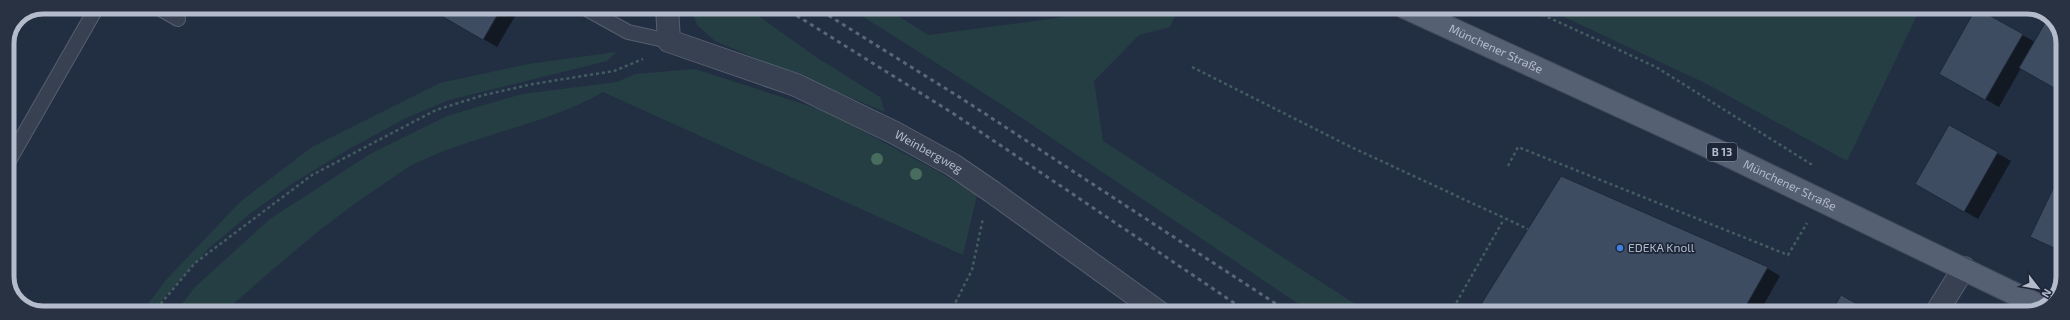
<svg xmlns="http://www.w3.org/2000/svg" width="2070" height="320" viewBox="0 0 2070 320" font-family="'Exo 2',sans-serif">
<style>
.green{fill:#253e43}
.shadow{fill:#0007}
.building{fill:#3e4c62;stroke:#1e2839}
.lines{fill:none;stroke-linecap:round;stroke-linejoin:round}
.lane-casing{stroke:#555f6f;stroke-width:16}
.street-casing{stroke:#555f6f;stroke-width:24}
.primary-casing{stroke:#414a5b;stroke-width:24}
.path{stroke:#435c60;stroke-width:2.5;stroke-dasharray:3 3;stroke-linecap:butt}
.lane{stroke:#374151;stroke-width:14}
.street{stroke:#374151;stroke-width:22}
.primary{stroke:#556072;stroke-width:22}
.rail{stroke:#596579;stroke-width:3;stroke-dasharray:4 4;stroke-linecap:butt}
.tree{fill:#486d5f}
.shop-dot{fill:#3f7fe0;stroke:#1c2637;stroke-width:1.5}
.labels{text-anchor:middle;stroke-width:3.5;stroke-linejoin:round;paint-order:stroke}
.shield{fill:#1c2637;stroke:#868f9f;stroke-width:1}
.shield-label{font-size:11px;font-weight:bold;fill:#b4bccc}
.street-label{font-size:12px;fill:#b4bccc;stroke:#1c2637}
.poi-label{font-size:12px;fill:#b4bccc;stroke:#1c2637;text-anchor:start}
.rim{fill:none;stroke:#b4bccc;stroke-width:5}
</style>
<rect width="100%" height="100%" fill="#222f42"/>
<path class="green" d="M689 7H746L816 57 880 97 885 112 715 41 698 26Z
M848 7H884L928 35 1057 18 1116 7H1179L1170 27 1139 35 1094 81 1103 141 1369 313H1312L1007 108Z
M1543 7H1921L1847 161 1707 84Z
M616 52 607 61 449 100 404 119 349 149 293 183 251 213 207 250 151 313H141L166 280 240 202 312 147 440 83 528 64Z
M695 69 825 111 937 171 977 195 963 255 603 92C544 126 474 134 414 164 401 171 388 181 376 189 321 226 272 270 223 313H175L195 287 270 219 372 153 447 116 522 94 617 82 635 74Z"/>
<path class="shadow" d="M428 7H512L518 11 497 47Z
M1976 9 2035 42 2050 16 2053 18 2063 39 2021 68 1999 107 1940 74Z
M1949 126 2011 161 1978 219 1917 184Z
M1767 268 1780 276 1759 313H1492Z"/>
<path class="building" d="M426 7H502L483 40Z
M1976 8 2023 34 1985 100 1939 74Z
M2049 16 2053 18 2063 39V93L2019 68Z
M1949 125 1998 152 1964 212 1915 184Z
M2063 168V252L2030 237Z
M1561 176 1768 267 1742 313H1490L1480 306Z
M1841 295 1873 313H1831Z"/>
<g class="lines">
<defs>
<path id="lane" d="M157 7 178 19
M583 7 628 32 669 41
M7 164 97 7"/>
<g id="street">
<path id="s1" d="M667 7 669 41 796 85 895 133 953 165 991 191 1160 313"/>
<path d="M1936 313 1964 268"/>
</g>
<g id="primary">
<path id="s2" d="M1404 7 1731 157 2042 307"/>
</g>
</defs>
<use href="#lane" class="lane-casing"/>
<use href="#street" class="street-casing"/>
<use href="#primary" class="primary-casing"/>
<path class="path" d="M1526 7 1656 67 1814 166
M1192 67 1351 147 1528 229
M1508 166 1518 147 1788 255 1807 223
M153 313 195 263 312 175 436 110 484 95 533 84 614 71 643 59
M950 313 972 270 983 218
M1468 313 1455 305 1504 219"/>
<use href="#lane" class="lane"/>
<use href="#street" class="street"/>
<use href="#primary" class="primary"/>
<path class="rail" d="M783 7 954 114 1249 313
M815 7 964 100 1290 313"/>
</g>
<g class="tree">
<circle cx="877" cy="159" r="6"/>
<circle cx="916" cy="174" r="6"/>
</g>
<circle class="shop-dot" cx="1620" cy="248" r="4"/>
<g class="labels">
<rect class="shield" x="1707" y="143" width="30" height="18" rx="3"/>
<g class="shield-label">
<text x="1722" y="156">B 13</text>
</g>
<g class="street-label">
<text dy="4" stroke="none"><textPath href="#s2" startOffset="101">Münchener Straße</textPath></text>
<text dy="4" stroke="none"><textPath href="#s1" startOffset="317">Weinbergweg</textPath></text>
<text dy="4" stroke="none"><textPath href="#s2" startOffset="425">Münchener Straße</textPath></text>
</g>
<g class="poi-label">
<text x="1628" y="252">EDEKA Knoll</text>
</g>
</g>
<path d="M0 0H2070V320H0ZM43 14H2027A29 29 0 0 1 2056 43V277A29 29 0 0 1 2027 306H43A29 29 0 0 1 14 277V43A29 29 0 0 1 43 14Z" fill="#283243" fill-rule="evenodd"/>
<path class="rim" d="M43 14H2027A29 29 0 0 1 2056 43V277A29 29 0 0 1 2027 306H43A29 29 0 0 1 14 277V43A29 29 0 0 1 43 14Z"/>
<g transform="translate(2038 288) rotate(121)" stroke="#1c2637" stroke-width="3" paint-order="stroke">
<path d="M0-3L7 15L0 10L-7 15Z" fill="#b4bccc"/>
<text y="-6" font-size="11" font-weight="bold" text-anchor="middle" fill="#b4bccc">N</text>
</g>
</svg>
